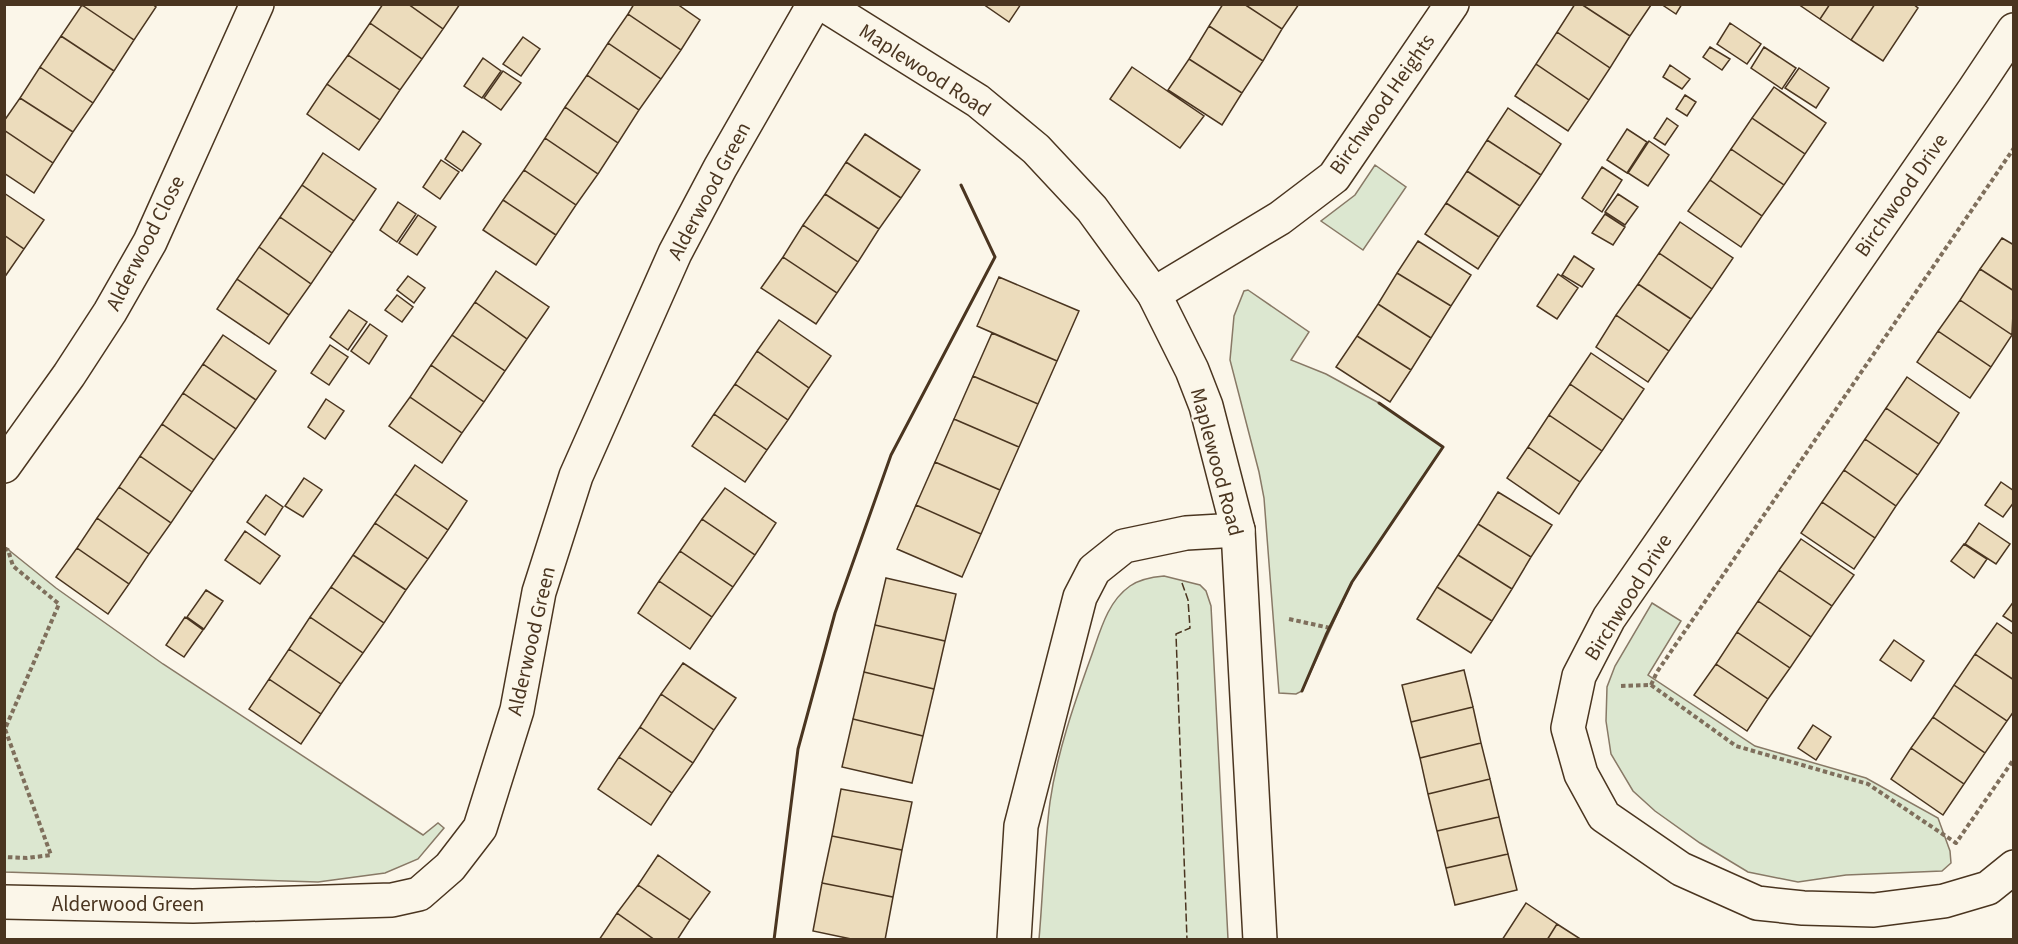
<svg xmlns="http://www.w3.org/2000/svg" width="2018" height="944" viewBox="0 0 2018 944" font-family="'Source Sans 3',sans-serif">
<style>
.green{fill:#dce7d0;stroke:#887966;stroke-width:1.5}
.building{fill:#ecdcbc;stroke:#4a3520;stroke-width:1.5}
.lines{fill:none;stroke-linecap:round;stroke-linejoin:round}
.minor-casing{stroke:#4a3520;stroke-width:36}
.tertiary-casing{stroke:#4a3520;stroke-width:36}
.path{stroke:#7f6f5c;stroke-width:4;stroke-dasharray:4.5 3;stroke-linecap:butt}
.minor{stroke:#fbf6e9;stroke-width:33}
.tertiary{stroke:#fbf6e9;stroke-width:33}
.fence{stroke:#4a3520;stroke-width:1.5;stroke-dasharray:8 3;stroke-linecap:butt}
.wall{stroke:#4a3520;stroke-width:3}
.labels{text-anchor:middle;stroke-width:4.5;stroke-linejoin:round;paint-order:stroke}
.street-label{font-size:21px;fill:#4a3520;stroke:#fbf6e9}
</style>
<rect width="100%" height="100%" fill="#fbf6e9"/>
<path class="green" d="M1375 165 1406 187 1363 250 1321 221 1355 195Z
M1248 290 1309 332 1291 360 1326 374 1379 403 1443 447 1352 582 1302 691 1296 694 1279 693 1264 498 1259 472 1230 360 1234 316 1244 291Z
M5 547 56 588 163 664 423 835 438 823 444 828 418 859 385 873 318 882 5 872Z
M1164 576 1200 585 1206 591 1211 606 1228 939H1039C1043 894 1044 848 1050 802 1057 753 1074 704 1091 657 1100 632 1107 602 1130 586 1140 579 1152 577 1164 576Z
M1652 603 1681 621 1648 675 1755 746 1866 778 1938 818 1950 851 1951 863 1942 871 1846 875 1798 882 1748 872 1700 843 1655 811 1633 791 1611 754 1606 721 1607 687 1615 666Z"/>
<path class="building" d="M152 4 156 7 134 40 82 5Z
M383 4H408L443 29 422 59 370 23Z
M408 4H460L443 29Z
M634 4H677L700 20 681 50 628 14Z
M983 4H1021L1009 22Z
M1223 4H1244L1282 29 1263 61 1209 26Z
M1244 4H1299L1282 29Z
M1575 4H1581L1630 36 1610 68 1557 32Z
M1581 4H1651V5L1630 36Z
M1661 4H1682L1676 14Z
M1798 4H1830L1820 19Z
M1830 4H1875L1851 40 1820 19Z
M1875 4H1913L1918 8 1883 61 1851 40Z
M82 5 134 40 114 71 61 36Z
M628 14 681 50 661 79 608 43Z
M370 23 422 59 400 90 348 55Z
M1730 23 1761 44 1747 64 1717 44Z
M1209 26 1263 61 1242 93 1189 59Z
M1557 32 1610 68 1589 100 1536 64Z
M61 36 114 71 93 103 40 67Z
M523 37 540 49 521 76 503 64Z
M608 43 661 79 639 110 587 75Z
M1710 47 1730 59 1722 70 1703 57Z
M1764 47 1796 68 1782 89 1751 68Z
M348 55 400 90 380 120 327 84Z
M483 58 501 71 482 98 464 86Z
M1189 59 1242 93 1222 125 1168 90Z
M1536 64 1589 100 1568 131 1515 96Z
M1670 65 1690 79 1682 89 1663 77Z
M40 67 93 103 73 132 20 98Z
M1132 67 1204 116 1180 148 1110 99Z
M1799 68 1829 88 1816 108 1785 88Z
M503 71 521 83 501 110 484 98Z
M587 75 639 110 618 143 565 107Z
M327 84 380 120 359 150 307 114Z
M1774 87 1826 123 1805 154 1752 118Z
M1685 95 1696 102 1687 116 1676 109Z
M20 98 73 132 53 163 4 130V121Z
M565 107 618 143 598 174 545 138Z
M1508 108 1561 144 1541 175 1487 140Z
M1667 118 1678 126 1665 145 1654 138Z
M1752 118 1805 154 1784 185 1731 149Z
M1627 129 1647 142 1627 173 1607 160Z
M4 130 53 163 34 193 4 173Z
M463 131 481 144 462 171 445 159Z
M865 134 920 170 901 198 846 162Z
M545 138 598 174 576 205 524 170Z
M1487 140 1541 175 1520 206 1467 171Z
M1649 141 1669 155 1648 186 1628 173Z
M1731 149 1784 185 1762 216 1710 180Z
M323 153 376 189 354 221 302 185Z
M441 160 459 172 440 199 423 187Z
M846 162 901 198 879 229 825 194Z
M1602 167 1622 180 1602 212 1582 198Z
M524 170 576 205 556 235 503 200Z
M1467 171 1520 206 1499 237 1446 203Z
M1710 180 1762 216 1741 247 1688 211Z
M302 185 354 221 332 253 280 217Z
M4 193 44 220 24 249 4 235Z
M825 194 879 229 858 262 803 225Z
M1618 194 1638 207 1625 225 1605 212Z
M503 200 556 235 536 265 483 230Z
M398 202 416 214 397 242 380 230Z
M1446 203 1499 237 1478 269 1425 234Z
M1605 214 1625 227 1613 245 1592 233Z
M418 215 436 227 417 255 399 243Z
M280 217 332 253 311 284 259 247Z
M1680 222 1733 258 1712 289 1659 253Z
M803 225 858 262 837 293 783 257Z
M4 235 24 249 4 278Z
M2002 238 2014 245V291L1980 269Z
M1418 241 1471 275 1451 306 1397 273Z
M259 247 311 284 289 315 237 279Z
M1659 253 1712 289 1691 319 1638 284Z
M1574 256 1594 269 1582 287 1562 275Z
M783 257 837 293 816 324 761 288Z
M1980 269 2014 291 2012 335 1960 300Z
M496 271 549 307 527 339 475 302Z
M1397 273 1451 306 1431 338 1378 304Z
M1558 274 1578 288 1557 319 1537 306Z
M408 276 425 288 414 303 397 290Z
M999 277 1079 311 1057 361 977 326Z
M237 279 289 315 269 344 217 309Z
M1638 284 1691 319 1669 351 1616 315Z
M397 295 413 307 402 322 385 310Z
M1960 300 2012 335 1991 367 1938 331Z
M475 302 527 339 505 371 452 335Z
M1378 304 1431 338 1411 370 1357 336Z
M349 310 367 322 348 350 330 337Z
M1616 315 1669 351 1648 382 1596 347Z
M779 320 831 356 809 388 757 351Z
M370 324 387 336 369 364 351 351Z
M1938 331 1991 367 1970 398 1917 362Z
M992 333 1057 361 1038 404 973 376Z
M223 335 276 371 256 400 203 364Z
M452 335 505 371 484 402 431 365Z
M1357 336 1411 370 1390 402 1336 367Z
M330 345 348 357 329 385 311 373Z
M757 351 809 388 788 420 735 384Z
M1591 353 1644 389 1623 420 1570 384Z
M203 364 256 400 236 429 183 393Z
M431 365 484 402 462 433 410 397Z
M973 376 1038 404 1019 447 954 419Z
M1907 377 1959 413 1939 444 1886 408Z
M735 384 788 420 767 450 714 414Z
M1570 384 1623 420 1602 451 1549 415Z
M183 393 236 429 214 460 162 424Z
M410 397 462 433 442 463 389 426Z
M326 399 344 411 325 439 308 427Z
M1886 408 1939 444 1918 475 1865 439Z
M714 414 767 450 745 482 692 446Z
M1549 415 1602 451 1580 482 1528 447Z
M954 419 1019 447 1000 490 935 462Z
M162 424 214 460 192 492 140 456Z
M1865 439 1918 475 1896 506 1844 470Z
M1528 447 1580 482 1559 514 1507 478Z
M140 456 192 492 171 523 119 487Z
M935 462 1000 490 981 534 916 505Z
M415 465 467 501 448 530 395 494Z
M1844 470 1896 506 1875 538 1822 502Z
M304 478 322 490 303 517 285 506Z
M2001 482 2014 491V502L2003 517 1985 505Z
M119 487 171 523 149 554 97 518Z
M725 488 776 523 755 555 702 519Z
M1498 492 1552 525 1531 557 1478 524Z
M395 494 448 530 428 559 375 523Z
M266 495 283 507 265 535 247 522Z
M1822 502 1875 538 1854 569 1801 533Z
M916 505 981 534 962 577 897 549Z
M97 518 149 554 129 584 77 548Z
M702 519 755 555 733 587 680 551Z
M375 523 428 559 406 590 353 555Z
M1979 523 2010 544 1996 564 1965 544Z
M1478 524 1531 557 1512 589 1458 555Z
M245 531 280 556 260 584 225 560Z
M1801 539 1854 575 1832 606 1779 570Z
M1964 544 1987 559 1974 578 1951 561Z
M77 548 129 584 108 614 56 577Z
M680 551 733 587 712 617 659 581Z
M353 555 406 590 384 623 331 587Z
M1458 555 1512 589 1492 621 1437 587Z
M1779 570 1832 606 1811 637 1758 601Z
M886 578 956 594 945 641 875 625Z
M659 581 712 617 690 649 638 613Z
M331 587 384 623 363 653 310 617Z
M1437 587 1492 621 1471 653 1417 619Z
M206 590 223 601 204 629 187 617Z
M1758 601 1811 637 1790 668 1737 632Z
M2014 601V623L2003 616Z
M185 617 203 630 184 657 166 645Z
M310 617 363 653 341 684 289 649Z
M1997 623 2014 635V680L1975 654Z
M875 625 945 641 934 689 864 672Z
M1737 632 1790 668 1768 699 1716 664Z
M1894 640 1924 661 1911 681 1880 660Z
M289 649 341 684 321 714 269 679Z
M1975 654 2014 680V711L2007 721 1954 685Z
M683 663 736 698 714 730 661 694Z
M1716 664 1768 699 1747 731 1694 695Z
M1464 670 1473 707 1411 722 1402 685Z
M864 672 934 689 923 736 853 719Z
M269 679 321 714 301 744 249 709Z
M1954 685 2007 721 1985 753 1933 717Z
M661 694 714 730 693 763 640 727Z
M1473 707 1481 743 1420 758 1411 722Z
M1933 717 1985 753 1964 784 1911 748Z
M853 719 923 736 912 783 842 767Z
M1813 725 1831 737 1816 760 1798 748Z
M640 727 693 763 672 793 619 757Z
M1481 743 1490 779 1428 794 1420 758Z
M1911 748 1964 784 1943 815 1891 779Z
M619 757 672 793 651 825 598 789Z
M1490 779 1499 817 1437 831 1428 794Z
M841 789 912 802 902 850 832 836Z
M1499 817 1508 854 1446 868 1437 831Z
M832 836 902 850 893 897 822 883Z
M1508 854 1517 890 1455 905 1446 868Z
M658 855 710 892 690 920 638 885Z
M822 883 893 897 885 940H856L813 931Z
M638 885 690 920 677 940H655L617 913Z
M1526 903 1557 924 1547 940H1502Z
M617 913 655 940H599Z
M1557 924 1582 940H1547Z"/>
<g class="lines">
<defs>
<path id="minor" d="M2014 30 1974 90 1609 618 1579 676 1568 728 1581 774 1604 816 1681 869 1757 903 1803 908 1874 910 1944 901 1988 888 2014 867
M1154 294 1280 218 1334 177 1452 4
M4 466 69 375 110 312 150 242 257 4
M4 902 193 906 392 900 419 894 450 867 480 828 517 710 539 592 576 476 675 253 720 168 814 4
M1014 940 1021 826 1080 597 1094 570 1124 546 1186 533 1238 530"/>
<path id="tertiary" d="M823 4 978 101 1036 149 1092 209 1154 294 1192 370 1206 406 1238 530 1260 940"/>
</defs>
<use href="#minor" class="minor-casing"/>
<use href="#tertiary" class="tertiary-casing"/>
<path class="path" d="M4 548 8 550 13 566 59 604 5 729 51 855 27 858 4 857
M1289 619 1330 628
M1651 685 1657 672 2014 148
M1621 686 1651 685 1736 746 1868 784 1956 843 2014 759"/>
<use href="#minor" class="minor"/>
<use href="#tertiary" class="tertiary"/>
<path class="fence" d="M1182 583 1188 600 1190 628 1176 634 1187 940"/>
<path class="wall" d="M1302 691 1326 635 1352 582 1443 447 1379 403
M774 940 798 749 835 613 891 455 995 257 961 185"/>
</g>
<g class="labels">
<g class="street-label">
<text transform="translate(925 70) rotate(33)" y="7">Maplewood Road</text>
<text transform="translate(1382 104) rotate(-55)" y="7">Birchwood Heights</text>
<text transform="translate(709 191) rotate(-62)" y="7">Alderwood Green</text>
<text transform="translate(1901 195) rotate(-55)" y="7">Birchwood Drive</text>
<text transform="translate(145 243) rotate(-63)" y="7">Alderwood Close</text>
<text transform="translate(1217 462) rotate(75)" y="7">Maplewood Road</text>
<text transform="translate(1628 597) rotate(-58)" y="7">Birchwood Drive</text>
<text transform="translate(531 641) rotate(-77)" y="7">Alderwood Green</text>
<text x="128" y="911">Alderwood Green</text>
</g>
</g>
<rect width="2018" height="944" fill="none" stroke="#4a3520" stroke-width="12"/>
</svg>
